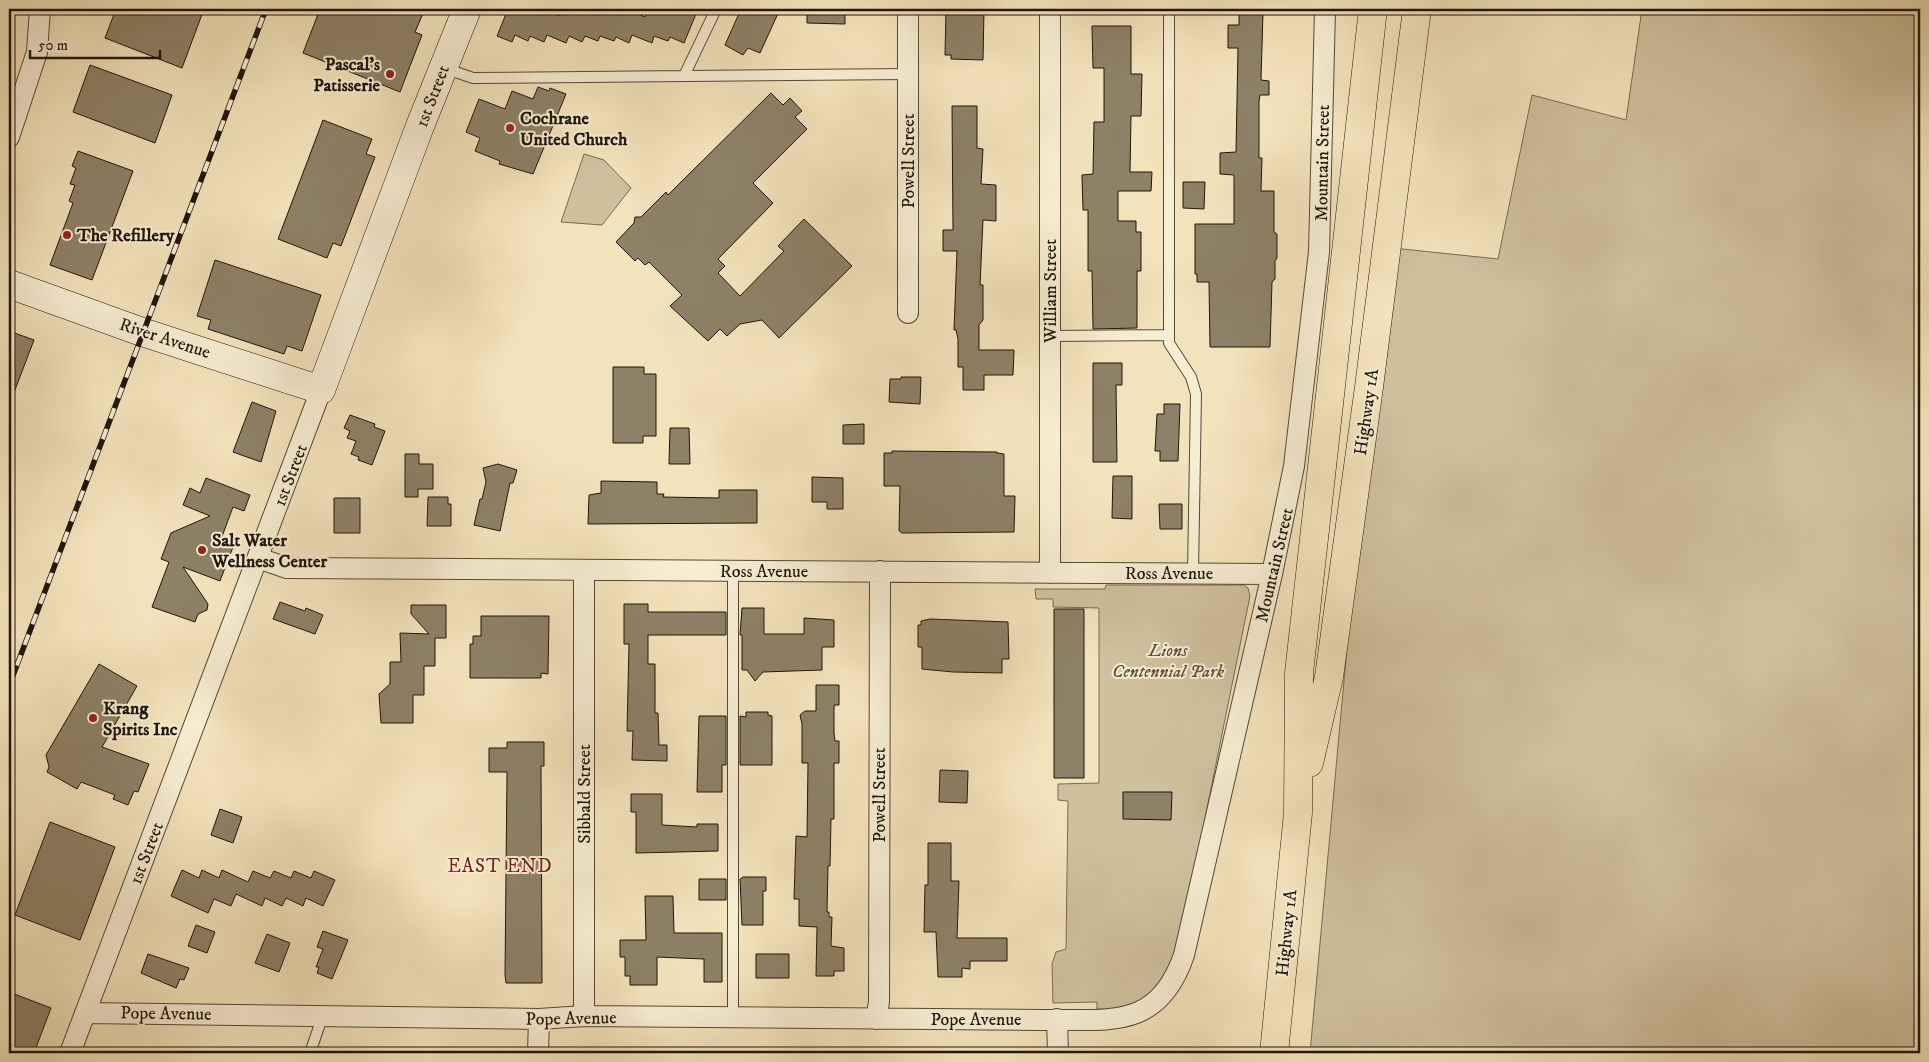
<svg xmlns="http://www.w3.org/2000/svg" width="1929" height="1062" viewBox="0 0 1929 1062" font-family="'IM FELL DW Pica',serif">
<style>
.green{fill:#cfc09e;stroke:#766b54}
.building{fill:#8d8167;stroke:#1e160b}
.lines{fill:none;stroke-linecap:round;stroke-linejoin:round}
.lane-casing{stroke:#534937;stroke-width:12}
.street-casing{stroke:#534937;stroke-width:22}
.secondary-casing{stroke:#1e160b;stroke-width:29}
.primary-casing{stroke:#1e160b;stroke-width:29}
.lane{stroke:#f7edd3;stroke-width:10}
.street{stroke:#f7edd3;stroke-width:20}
.secondary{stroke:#f7edd3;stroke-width:28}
.primary{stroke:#f3e3bc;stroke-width:28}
.rail-casing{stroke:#1e160b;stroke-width:5.5}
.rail{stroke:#f7edd3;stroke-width:4;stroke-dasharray:11;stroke-linecap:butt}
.poi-dot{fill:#8f2418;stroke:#f7edd3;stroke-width:2}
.labels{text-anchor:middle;stroke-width:4;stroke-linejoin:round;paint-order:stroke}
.poi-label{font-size:18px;font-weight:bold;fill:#1e160b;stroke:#f7edd3;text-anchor:start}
.street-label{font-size:18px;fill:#1e160b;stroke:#f7edd3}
.park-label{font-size:18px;font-style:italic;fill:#5c523e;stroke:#f7edd3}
.neighbourhood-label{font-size:19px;letter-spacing:1px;fill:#7a1f14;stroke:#f7edd3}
</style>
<rect width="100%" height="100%" fill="#f3e3bc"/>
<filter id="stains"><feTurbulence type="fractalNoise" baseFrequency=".004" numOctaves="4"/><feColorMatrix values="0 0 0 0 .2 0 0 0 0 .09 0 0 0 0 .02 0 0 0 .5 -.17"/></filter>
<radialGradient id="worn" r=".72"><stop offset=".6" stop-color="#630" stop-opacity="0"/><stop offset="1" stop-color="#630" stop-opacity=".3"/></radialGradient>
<path class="green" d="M1642 9H1920V1053H1310L1352 593 1393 248 1498 259 1532 95 1626 120Z
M584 154 604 160 631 188 602 225 561 222Z
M1106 585H1244L1248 588 1250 596 1181 937C1171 962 1157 998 1128 1007 1119 1010 1107 1009 1097 1009V1002L1053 1003 1052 964 1056 952 1066 949 1068 801 1058 800V784L1099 783V608L1053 607V599H1036L1035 589H1105Z"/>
<path class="building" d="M116 9H204L182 68 105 38Z
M320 9H425L415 32 422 35 400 92 303 53Z
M508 9 524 14 525 9 539 15 543 9 560 16 563 9 578 14 580 10 593 15 595 10 608 15 611 10 624 15 627 9 645 17 648 9 663 15 665 10 678 15 681 9H698L684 43 670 37 668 41 654 36 652 43 632 35 629 43 616 37 614 41 600 36 598 41 585 36 582 42 569 36 566 43 547 35 544 42 530 36 528 41 515 35 512 42 497 36Z
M741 9H780L760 53 748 48 743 55 725 45Z
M807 9H845V24L807 23Z
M946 9H984L983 60 951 59V55H945Z
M1239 12H1263L1261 80 1269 81V95H1260L1259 101V158H1262L1261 191H1274V232L1277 234V258L1275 261V279L1272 282 1270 347H1210L1209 282H1197V274H1195V224H1234V175L1220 174V153L1236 152 1238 48H1228V25H1239Z
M1092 26H1131V74H1142L1141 116H1131L1130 172H1152L1151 191H1118V221H1136V232H1141V271H1137V328L1093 329 1092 271H1088V210H1083L1082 175 1093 174 1094 122H1104V68H1093Z
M90 65 172 95 155 143 73 112Z
M538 87 549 91 550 88 566 94 533 174 499 164 500 161 475 151 480 138 466 132 479 99 505 109 512 91 533 99Z
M771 93 783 105 790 98 802 111 795 117 807 129 753 183 773 203 718 259 725 266 718 273 740 296 784 251 778 246 804 219 852 266 779 338 762 320 740 324 727 336 720 329 708 341 670 306 682 295 649 262 645 265 638 258 635 261 616 242 634 223 635 217H641L666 192 668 195 680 183Z
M952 106H977V148L983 149 981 184 996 185V221L983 220 980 285H983V320L979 325V350H1014L1013 375H984V390H963V367H958V339L956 330H954L957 251H943V230H953Z
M323 120 372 139 366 154 375 157 341 246 333 243 327 258 278 239Z
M78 151 133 171 92 280 50 265 73 203 69 201 75 185 70 184 76 168 72 166Z
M1183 182H1205L1204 209 1183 208Z
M215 260 321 295 302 351 287 346 284 354 208 329 211 320 197 316Z
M9 331 34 340 10 403H9Z
M1093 363H1122V385H1116L1117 462H1093Z
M613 367H644V374H656V436H643V443H613Z
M901 377H921L920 404 889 402 890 379H901Z
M252 402 276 411 261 462 233 452Z
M1164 404H1180L1178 461H1160V451H1155L1157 414H1164Z
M350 415 375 424 374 427 385 431 372 465 358 460 359 457 351 454 356 441 347 438 350 431 344 428Z
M864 424V444H843V425Z
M670 428H689L690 464H669Z
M892 451 997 452V453L1004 454V496H1015L1014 532 902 533 899 531 900 486H884V453H892Z
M405 454H419V464H433V489H418V497H405Z
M498 464 517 470 513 483H510L500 531 474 525 480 499H482L486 482 483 468Z
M1113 476H1132V519L1112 518Z
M812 477 843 478V509H827V502H812Z
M206 478 250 495 244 511 233 507 220 542 233 547 220 581 183 567 208 604 207 610 198 614 195 622 152 607 169 562 161 559 171 533 210 516 183 505 190 488 200 493Z
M601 481 657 482V494H664L663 497 719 498V490H757V523L588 524 589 495 601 493Z
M428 497H448V504H451V526H427Z
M334 498H360V533H334Z
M1159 504H1182V529H1160Z
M280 602 305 611 306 608 323 615 315 634 273 619Z
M624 604H648V612H726V635H648V664H655V713H658L659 745H667V761L632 760 633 731H627L629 644H624Z
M411 605H446V638H435V666H424V695H413V723H381L379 694 390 684V662H401L400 633 429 634 411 614Z
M742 608H764V634H804V618L834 620V647H822V670L763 672 755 681 747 670H742V635H740Z
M1054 609H1084V778H1054Z
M481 616H549L548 674 541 673V678H470V644H473V636H481Z
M930 619 1008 622 1009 659H1002V673L953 672 922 669V647H918V625H921V621Z
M99 664 137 686 102 747 149 764 138 792 134 791 128 805 113 799 115 795 81 782 77 789 47 772 49 767 46 755Z
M816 685H839V705H834V733L835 741H839V763H834V819H831L830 866H828L827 912H829V917H832L831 946 844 948V971H834V976H816L817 927 799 926V899H794L796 836 807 837 808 763H802V724L800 715 805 711H816Z
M746 712H768V715L772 716V765H740V716L746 717Z
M699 716H726V765H722V792H697Z
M507 742H544V766H541L542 983H506L505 975 507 772H489V748H507Z
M940 770 968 771 967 803 939 802Z
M1123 792H1172L1171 820 1123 819Z
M631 794H662V825L697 827V824H718V851L636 853V812H631Z
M220 809 242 817 233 843 211 835Z
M50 822 115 847 80 940 15 915Z
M928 843H951V881H959L957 938H1007V961H970V969L962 968V977H938L936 932H924L925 885H928Z
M182 870 199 878 202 870 219 878 222 870 248 882 253 871 270 878 274 871 291 878 294 871 311 878 314 871 335 880 323 906 306 898 303 906 286 898 282 906 265 898 262 906 236 894 231 906 214 899 208 913 171 896Z
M743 877H766V891H763V925H742L740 879Z
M699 879H726V900H699Z
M645 896H673L674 933H722V982H704V959L657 957V985H630V976H625V957H620V940H646Z
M196 925 215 932 207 953 188 946Z
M323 931 348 940 332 979 317 973 319 967H316L323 949 317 947Z
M267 934 290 943 279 972 255 963Z
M148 954 189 968 184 980 180 979 176 988 141 973Z
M756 954H789V978H756Z
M9 992 51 1008 34 1053H9Z"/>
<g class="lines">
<defs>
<path id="lane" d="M1169 9V343L1191 377 1196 394 1193 573
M444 68 473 78 909 74
M684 76 716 9
M1050 336 1169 335
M733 571V1017
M310 1053 323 1015"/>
<path id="street" d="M9 137 37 52 40 9
M908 313V9
M258 558 287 568 1272 574
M1050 573V9
M85 1013 539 1019 584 1016 1043 1020C1109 1019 1158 1031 1184 955L1272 574 1294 466 1319 252 1325 9
M584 1016V571
M876 1019 879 1002 880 571
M1057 1019 1058 1053
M70 1053 321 390
M538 1053 539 1019"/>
<path id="secondary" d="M9 284 142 332 321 390 420 126 467 9"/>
<path id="primary" d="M1309 763 1329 677 1369 387 1417 9
M1274 1053 1298 813 1299 673 1373 9"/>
</defs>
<use href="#lane" class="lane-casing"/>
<use href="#street" class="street-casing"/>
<use href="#secondary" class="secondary-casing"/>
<use href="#primary" class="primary-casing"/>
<use href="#lane" class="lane"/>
<use href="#street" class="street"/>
<use href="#secondary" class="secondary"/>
<use href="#primary" class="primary"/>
<defs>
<path id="rail" d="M9 686 266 9"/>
</defs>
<use href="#rail" class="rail-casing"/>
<use href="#rail" class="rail"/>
</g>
<g class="poi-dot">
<circle cx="390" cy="74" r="5"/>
<circle cx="510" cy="128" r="5"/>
<circle cx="67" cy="235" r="5"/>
<circle cx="202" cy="550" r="5"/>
<circle cx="93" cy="718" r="5"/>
</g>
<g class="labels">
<g class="poi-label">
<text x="380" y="70" text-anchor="end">Pascal's<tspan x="380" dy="21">Patisserie</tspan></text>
<text x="520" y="124">Cochrane<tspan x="520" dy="21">United Church</tspan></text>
<text x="77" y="241">The Refillery</text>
<text x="212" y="546">Salt Water<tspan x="212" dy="21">Wellness Center</tspan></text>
<text x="103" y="714">Krang<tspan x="103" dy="21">Spirits Inc</tspan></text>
</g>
<g class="street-label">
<text transform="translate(432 96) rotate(-69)" y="6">1st Street</text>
<text transform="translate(908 161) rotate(-90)" y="6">Powell Street</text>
<text transform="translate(1322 163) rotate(-89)" y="6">Mountain Street</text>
<text transform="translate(1050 291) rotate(-90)" y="6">William Street</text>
<text transform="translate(165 338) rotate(18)" y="6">River Avenue</text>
<text transform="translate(1366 412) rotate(-82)" y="6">Highway 1A</text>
<text transform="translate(290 475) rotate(-69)" y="6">1st Street</text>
<text transform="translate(1274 565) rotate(-77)" y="6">Mountain Street</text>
<text x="764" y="577">Ross Avenue</text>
<text x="1169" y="579">Ross Avenue</text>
<text transform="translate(584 794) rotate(-90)" y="6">Sibbald Street</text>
<text transform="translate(879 795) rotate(-90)" y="6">Powell Street</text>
<text transform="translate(146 853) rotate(-69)" y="6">1st Street</text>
<text transform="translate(1286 933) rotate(-84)" y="6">Highway 1A</text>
<text transform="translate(166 1013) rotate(1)" y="6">Pope Avenue</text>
<text transform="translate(571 1018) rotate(-1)" y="6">Pope Avenue</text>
<text x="976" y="1025">Pope Avenue</text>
</g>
<g class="park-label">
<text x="1168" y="656">Lions<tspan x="1168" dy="21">Centennial Park</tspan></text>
</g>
<g class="neighbourhood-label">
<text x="500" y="872">EAST END</text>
</g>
</g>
<rect width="1929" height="1062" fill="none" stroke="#f3e3bc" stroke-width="30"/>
<rect x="10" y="10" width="1909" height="1042" fill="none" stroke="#1e160b" stroke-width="2.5"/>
<rect x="15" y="15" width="1899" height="1032" fill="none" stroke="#1e160b"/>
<path d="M30 50v8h130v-8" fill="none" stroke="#1e160b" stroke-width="2.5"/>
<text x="38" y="50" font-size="15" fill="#1e160b" stroke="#f7edd3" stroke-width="4" paint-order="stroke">50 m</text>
<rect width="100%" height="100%" filter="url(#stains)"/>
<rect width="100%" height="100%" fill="url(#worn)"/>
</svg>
